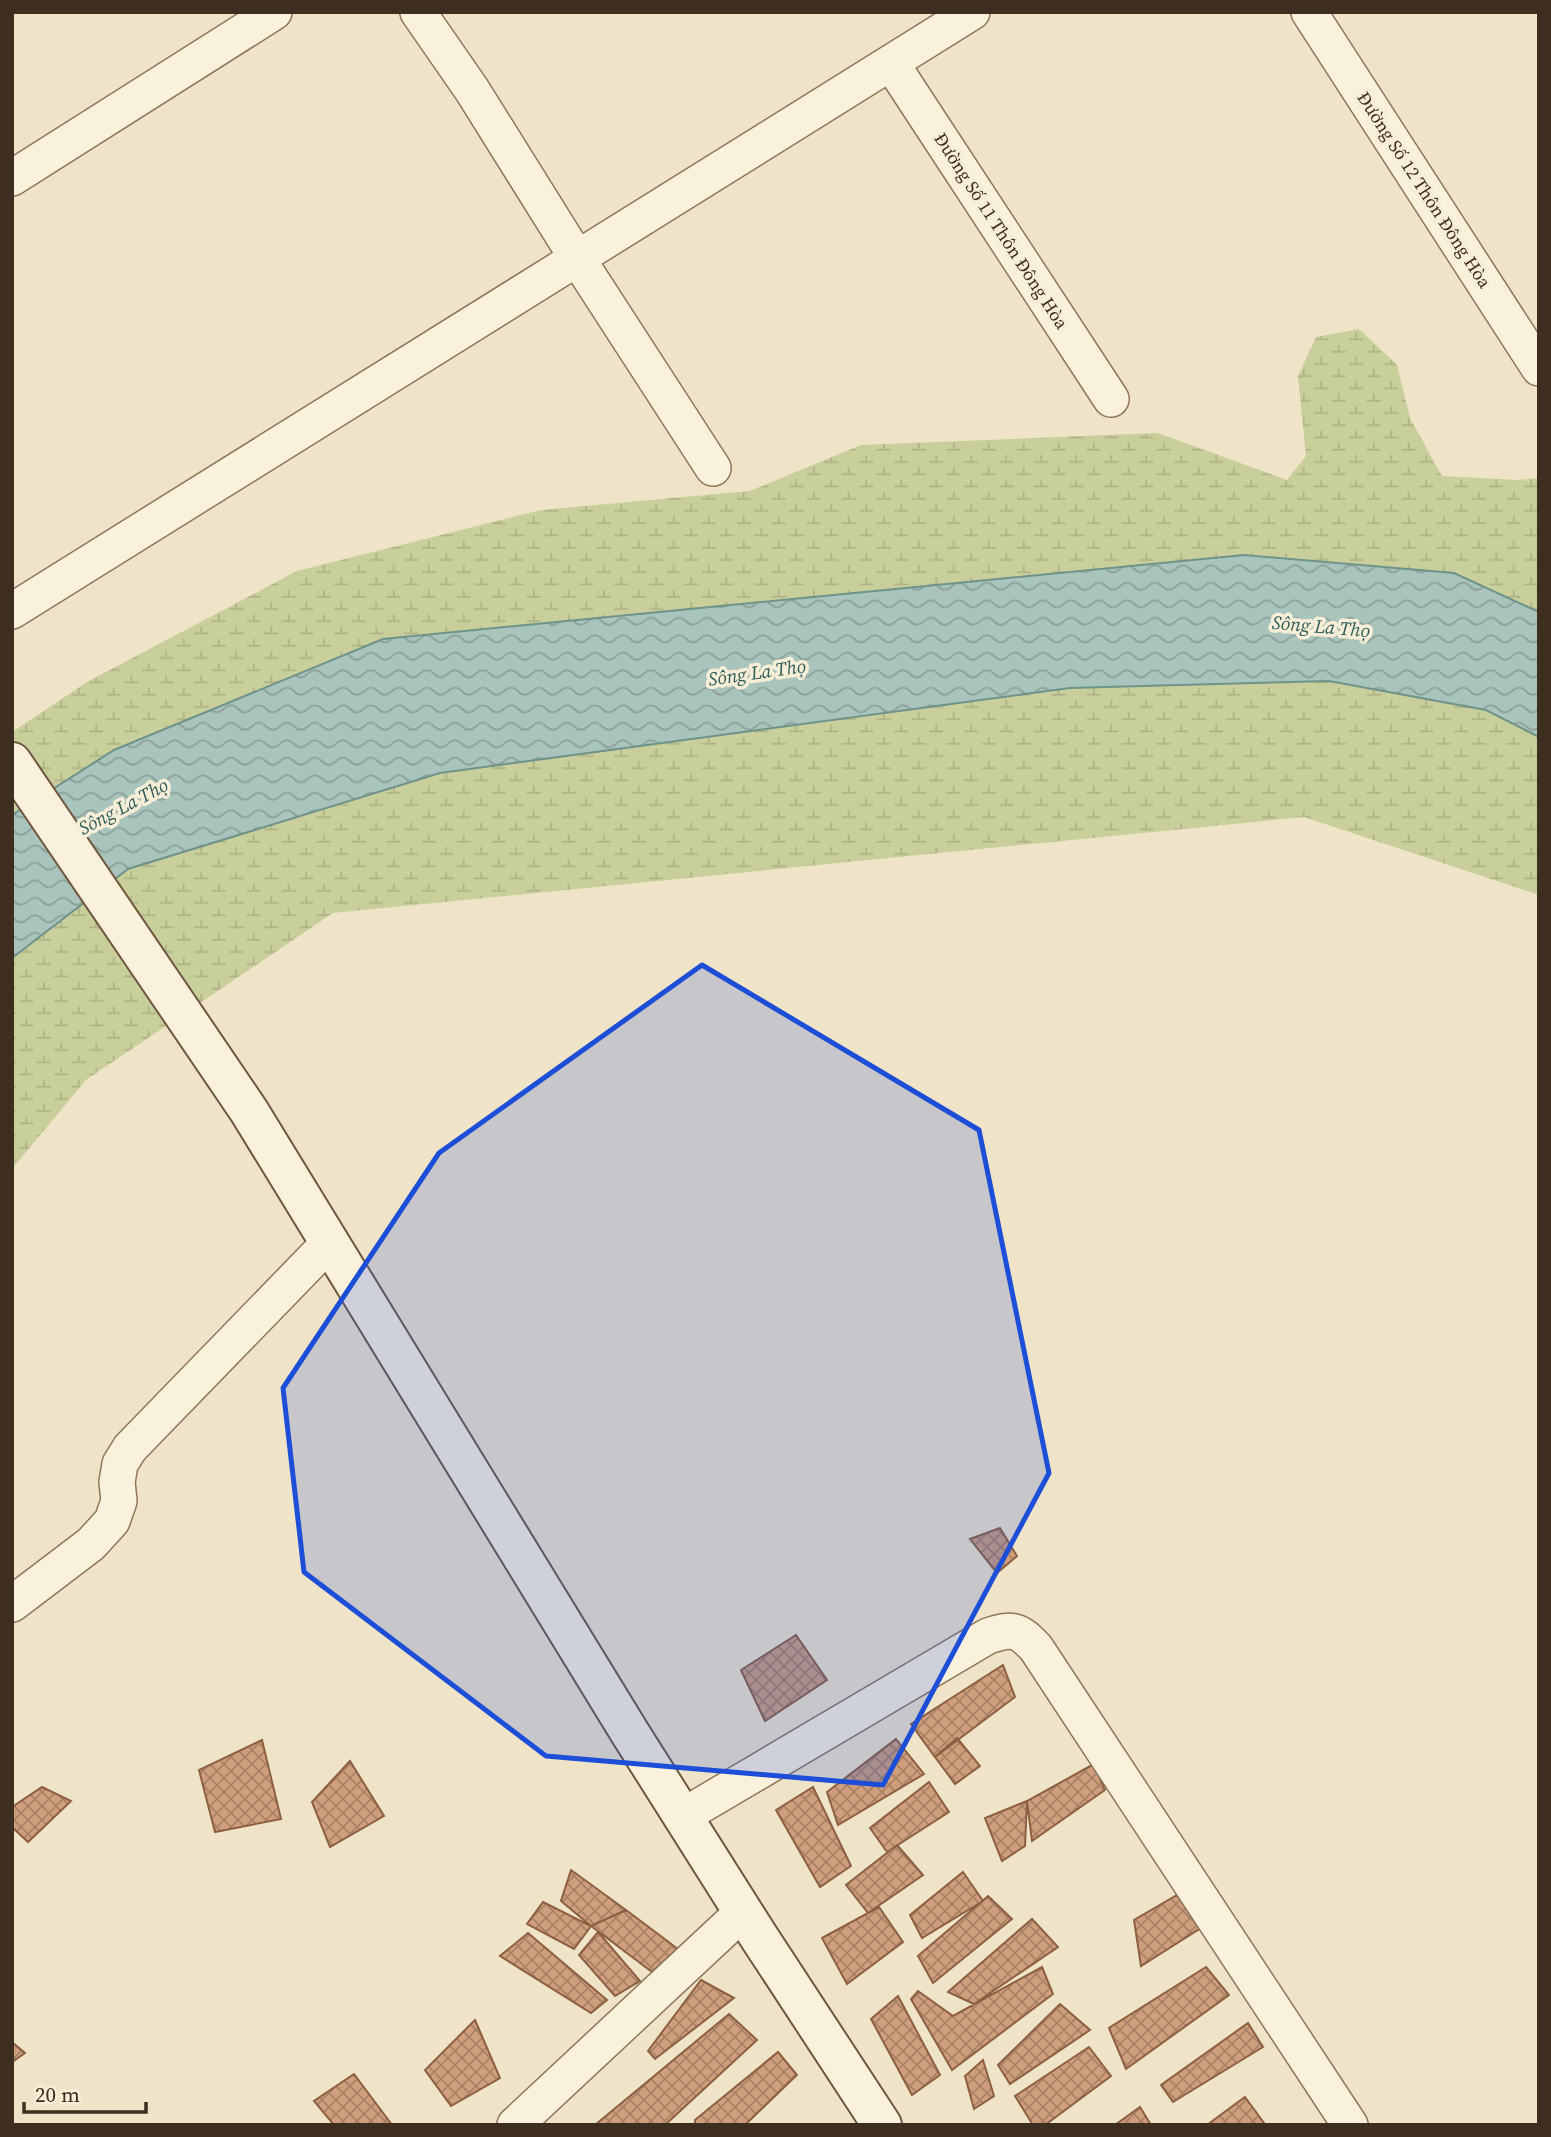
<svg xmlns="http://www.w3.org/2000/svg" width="1551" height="2137" viewBox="0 0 1551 2137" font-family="'Source Serif 4',serif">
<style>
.wetland{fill:url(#wetland-marsh)}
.water{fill:url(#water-waves);stroke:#6f938a;stroke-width:2}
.building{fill:url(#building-cross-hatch);stroke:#8d5f41;stroke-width:2}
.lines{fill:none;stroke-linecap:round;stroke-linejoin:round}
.street-casing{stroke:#8d765c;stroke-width:38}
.secondary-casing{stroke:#6f573f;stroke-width:42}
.street{stroke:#faf1dc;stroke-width:35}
.secondary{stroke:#faf1dc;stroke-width:38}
.marked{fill:#1d4ed8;fill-opacity:0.2;stroke:#1d4ed8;stroke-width:5;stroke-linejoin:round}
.labels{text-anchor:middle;stroke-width:7;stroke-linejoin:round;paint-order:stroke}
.street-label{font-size:18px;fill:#3d2e20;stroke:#f7eed8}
.water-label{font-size:19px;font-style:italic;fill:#2f5d5a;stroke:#f7eed8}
</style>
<defs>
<pattern id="wetland-marsh" width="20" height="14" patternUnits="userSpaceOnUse" patternTransform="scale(1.75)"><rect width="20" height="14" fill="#c9cf9b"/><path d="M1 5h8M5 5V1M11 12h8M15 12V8" fill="none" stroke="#aeb285"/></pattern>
<pattern id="water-waves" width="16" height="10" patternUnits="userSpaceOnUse" patternTransform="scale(1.75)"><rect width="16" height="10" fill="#a9c4bc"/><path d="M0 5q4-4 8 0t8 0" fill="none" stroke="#8ba098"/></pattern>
<pattern id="building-cross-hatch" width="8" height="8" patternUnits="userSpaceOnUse" patternTransform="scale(1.75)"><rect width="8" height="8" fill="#cf9f7d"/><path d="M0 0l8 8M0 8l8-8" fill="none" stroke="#a98266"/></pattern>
</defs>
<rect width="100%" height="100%" fill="#f0e4c8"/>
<path class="wetland" d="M1359 329 1397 365 1410 418 1442 476 1518 480 1539 478V612L1454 573 1244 555 383 639 114 750 12 815V732L87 682 297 571 541 510 750 491 861 445 1158 433 1287 480 1306 456 1298 376 1316 337Z
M1329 681 1486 710 1539 737V895L1304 817 333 913 86 1080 12 1169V958L128 869 440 773 1070 688Z"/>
<path class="water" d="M1244 555 1454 573 1539 612V737L1486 710 1329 681 1070 688 440 773 128 869 12 958V815L114 750 383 639Z"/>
<path class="building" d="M1000 1528 1017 1556 997 1573 970 1539Z
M796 1635 827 1680 765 1721 741 1670Z
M1003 1665 1015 1697 935 1757 911 1724Z
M957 1738 980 1766 955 1784 935 1757Z
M896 1739 924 1774 838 1825 827 1792Z
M262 1740 281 1819 215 1832 199 1770Z
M350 1761 384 1816 330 1847 312 1802Z
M1094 1764 1105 1790 1032 1841 1027 1801Z
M929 1782 949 1812 887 1852 870 1828Z
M42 1787 71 1801 28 1842 12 1827V1807Z
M813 1787 851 1866 820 1887 776 1810Z
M1027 1801 1025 1846 1002 1861 985 1818Z
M897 1845 923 1875 868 1913 846 1885Z
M571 1870 626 1910 591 1926 561 1901Z
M963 1872 983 1901 922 1938 910 1915Z
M1177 1895 1204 1926 1141 1966 1134 1920Z
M988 1896 1012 1919 933 1983 918 1956Z
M543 1902 591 1926 574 1949 527 1924Z
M879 1907 903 1942 847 1984 822 1938Z
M626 1910 678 1949 652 1972 591 1926Z
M1032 1919 1058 1947 974 2004 948 1992Z
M598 1932 640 1981 615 1996 579 1955Z
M528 1933 607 2000 591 2013 500 1956Z
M1042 1967 1053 1994 952 2070 911 1999 918 1991 953 2016Z
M1206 1967 1229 1995 1126 2069 1109 2028Z
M701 1980 734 1998 655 2059 648 2051Z
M898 1996 940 2075 912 2095 871 2019Z
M1060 2004 1090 2030 1010 2084 998 2065Z
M729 2014 757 2040 665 2125H595Z
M475 2020 500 2078 451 2106 425 2070Z
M1248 2023 1263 2047 1173 2102 1161 2085Z
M12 2042 25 2053 12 2062Z
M1089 2047 1111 2076 1045 2125H1033L1015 2096Z
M778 2052 797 2075 745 2125H695V2120Z
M983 2060 994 2096 974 2109 965 2076Z
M354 2074 392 2125H334L314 2101Z
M1245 2097 1264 2123 1261 2125H1207Z
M1140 2107 1151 2125H1115Z"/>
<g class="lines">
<defs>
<path id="street" d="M418 12 472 90 577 258 713 468
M1309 12 1539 368
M891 63 1111 399
M12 178 274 12
M12 611 972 12
M12 1604 91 1544 112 1521 119 1501 117 1482 120 1464 130 1448 330 1242
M683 1816 988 1636C1013 1628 1018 1629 1036 1648L1350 2125
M515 2125 743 1912"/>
<path id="secondary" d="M12 762 249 1111 630 1733 757 1934 882 2125"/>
</defs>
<use href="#street" class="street-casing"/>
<use href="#secondary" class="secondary-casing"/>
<use href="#street" class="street"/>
<use href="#secondary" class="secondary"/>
</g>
<path class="marked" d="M702 965 979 1130 1049 1473 883 1785 546 1756 304 1572 283 1388 439 1153Z"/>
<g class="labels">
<g class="street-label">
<text transform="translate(1424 190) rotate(57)" y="6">Đường Số 12 Thôn Đông Hòa</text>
<text transform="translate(1001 231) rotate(57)" y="6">Đường Số 11 Thôn Đông Hòa</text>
</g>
<g class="water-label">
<text transform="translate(1321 626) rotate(5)" y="7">Sông La Thọ</text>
<text transform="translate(757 672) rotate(-8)" y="7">Sông La Thọ</text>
<text transform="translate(123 806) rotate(-28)" y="7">Sông La Thọ</text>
</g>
</g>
<rect width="1551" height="2137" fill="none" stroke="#3d2e20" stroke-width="28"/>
<path d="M24 2102v10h122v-10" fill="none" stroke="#3d2e20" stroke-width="3.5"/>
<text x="35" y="2102" font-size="21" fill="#3d2e20" stroke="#f7eed8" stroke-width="5" paint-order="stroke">20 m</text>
</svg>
